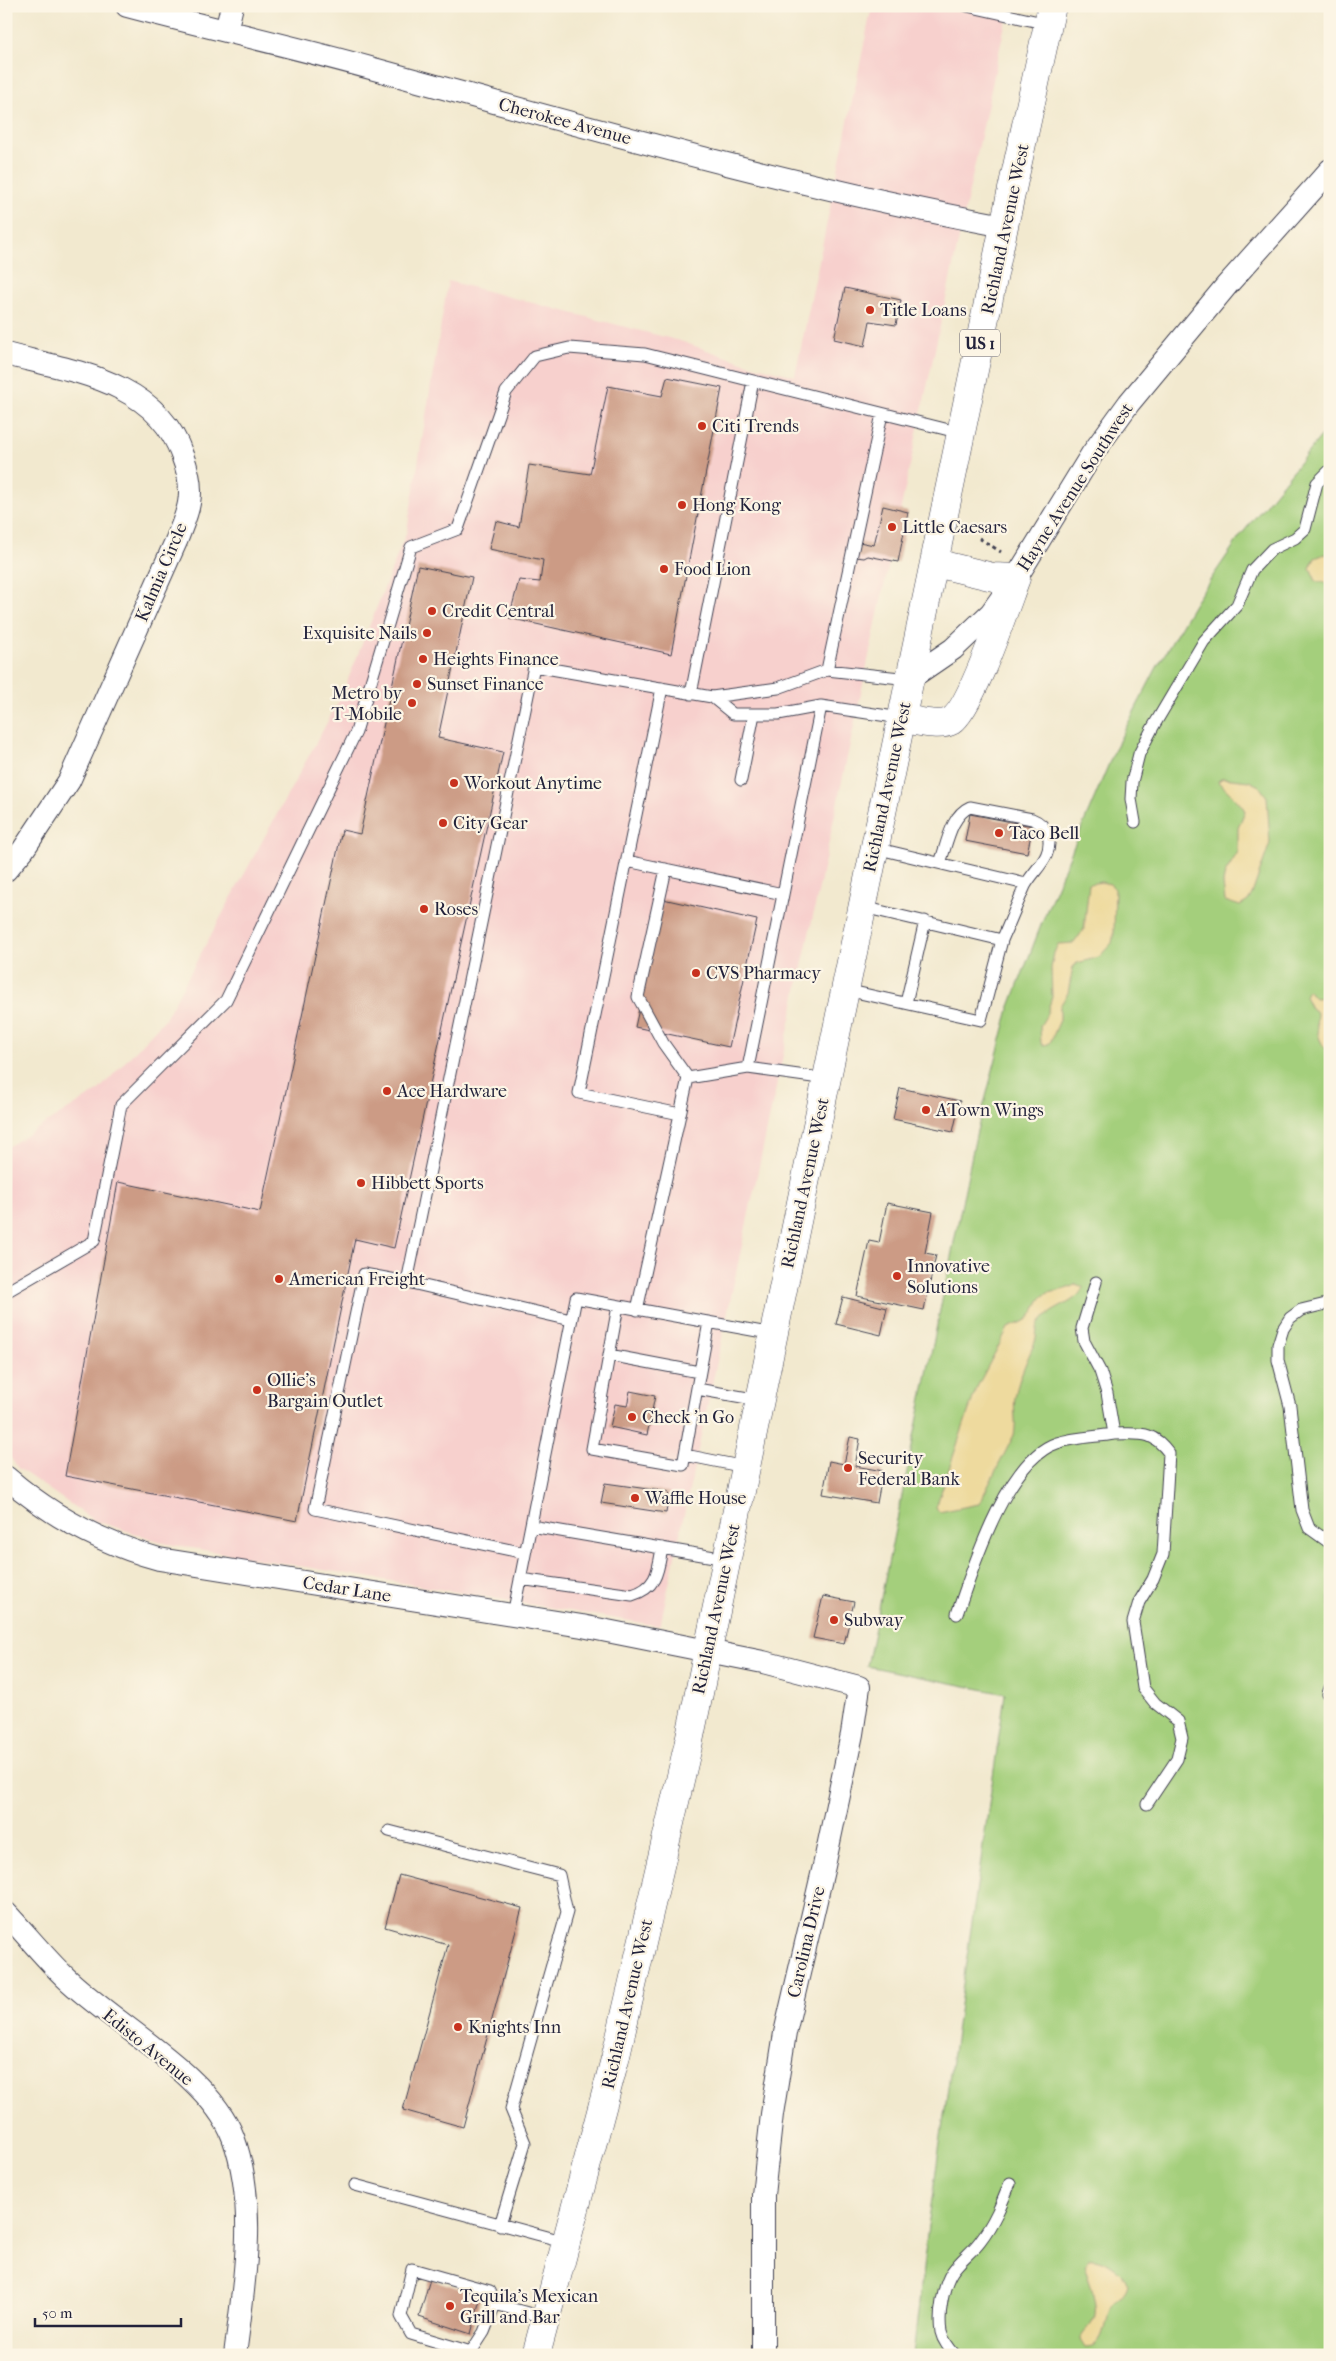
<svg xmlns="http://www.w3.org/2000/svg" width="1336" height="2361" viewBox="0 0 1336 2361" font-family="'IM FELL French Canon',serif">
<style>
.built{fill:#f7d0cd}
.green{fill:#a4cf7b;stroke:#63785b}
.sand{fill:#eeda9e;stroke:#887e6c}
.building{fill:#cc9b85}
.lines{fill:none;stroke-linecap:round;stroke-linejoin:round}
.lane-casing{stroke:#414051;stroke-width:13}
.street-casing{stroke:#414051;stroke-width:24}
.primary-casing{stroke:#414051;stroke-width:29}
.path{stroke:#414051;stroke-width:3;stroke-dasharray:4 4;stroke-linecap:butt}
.lane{stroke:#fff;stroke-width:11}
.street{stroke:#fff;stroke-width:22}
.primary{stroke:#fff;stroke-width:28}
.poi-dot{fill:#c8321e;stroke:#fcf5e5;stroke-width:2}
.labels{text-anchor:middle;stroke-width:4.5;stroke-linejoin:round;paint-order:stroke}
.shield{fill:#fcf5e5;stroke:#63616e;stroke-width:1}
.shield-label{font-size:16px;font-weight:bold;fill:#22223b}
.street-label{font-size:18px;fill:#22223b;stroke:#fcf5e5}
.poi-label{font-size:18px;fill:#22223b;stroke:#fcf5e5;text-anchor:start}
</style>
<rect width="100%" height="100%" fill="#fcf5e5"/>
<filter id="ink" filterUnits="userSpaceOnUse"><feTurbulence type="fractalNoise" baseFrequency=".02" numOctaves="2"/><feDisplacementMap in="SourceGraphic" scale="10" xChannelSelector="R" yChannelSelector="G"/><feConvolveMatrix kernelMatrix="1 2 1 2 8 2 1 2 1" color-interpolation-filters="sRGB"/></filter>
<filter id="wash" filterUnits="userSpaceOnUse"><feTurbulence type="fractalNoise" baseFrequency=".0096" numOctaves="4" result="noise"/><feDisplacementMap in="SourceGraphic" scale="20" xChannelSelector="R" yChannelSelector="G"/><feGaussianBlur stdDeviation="1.12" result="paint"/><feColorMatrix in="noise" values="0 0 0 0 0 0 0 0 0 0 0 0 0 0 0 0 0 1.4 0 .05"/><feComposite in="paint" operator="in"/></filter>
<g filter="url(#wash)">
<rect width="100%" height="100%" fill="#f2e9cf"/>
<path class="built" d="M872 6H1009L660 1626 168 1544 93 1520 18 1468 6 1452V1148L98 1091 165 1019 341 697 407 531 448 281 680 341 748 364 795 376Z"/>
<path class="green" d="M1330 425V2355H913L928 2226 1005 1694 867 1666 976 1135 1009 1009 1046 912 1116 747 1156 669 1196 601 1241 535Z"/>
<path class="sand" d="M1325 554 1330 556V584L1316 581 1310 568 1315 558Z
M1223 778 1249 781 1259 786 1267 797 1270 843 1252 894 1248 901 1240 906 1225 901 1223 883 1225 873 1238 852V828L1245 811C1242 804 1226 789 1219 783L1218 781Z
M1101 882 1110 884 1115 889 1114 933 1112 943 1099 957 1077 963 1073 967 1068 993 1060 1006V1020L1050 1043 1043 1046 1041 1043 1040 1026 1046 1016 1052 997 1051 968 1054 953 1058 944 1074 943 1084 929 1089 884Z
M1308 990 1315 998 1330 997V1052C1318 1045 1315 1025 1317 1013L1310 1007 1305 996Z
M1076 1284 1083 1287C1079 1303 1049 1308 1039 1323 1036 1328 1037 1336 1035 1342 1027 1360 1019 1377 1015 1397 1013 1410 1017 1422 1014 1435L979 1504 939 1512 936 1507 976 1389 1008 1328C1016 1324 1026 1323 1032 1314 1037 1308 1037 1299 1046 1294 1055 1290 1066 1291 1076 1284Z
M1089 2259C1102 2257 1125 2272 1127 2285 1125 2296 1113 2301 1109 2311 1104 2321 1105 2336 1096 2344 1093 2346 1089 2347 1085 2347L1080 2339C1083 2332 1091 2327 1094 2319 1099 2304 1089 2280 1084 2266Z"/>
<g id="blocks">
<path class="building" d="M845 288 901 300 896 325 870 321 865 346 834 339Z
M667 377 722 388 671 654 509 618 519 580 540 582 543 560 489 549 496 521 519 527 529 465 590 474 608 386 662 396Z
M883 506 908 512 898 562 868 556 864 558 856 557 859 542 874 545Z
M418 566 472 577 438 738 503 752 394 1248 355 1239 297 1521 65 1476 118 1182 260 1212 342 830 360 834Z
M970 814 1033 826 1027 853 965 841Z
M663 899 757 920 729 1047 635 1027Z
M900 1088 960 1101 953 1132 893 1119Z
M887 1203 933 1212 925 1253 936 1255 924 1310 857 1296 869 1241 879 1243Z
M843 1297 887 1308 881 1335 836 1324Z
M630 1391 655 1396 647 1435 610 1427 615 1404 627 1406Z
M850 1437 860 1439 855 1466 883 1471 877 1503 823 1494 829 1461 844 1464Z
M605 1483 669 1492 666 1513 601 1503Z
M823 1596 854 1602 844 1644 813 1638Z
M399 1875 522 1908 463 2127 403 2110 448 1945 385 1927Z
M430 2279 481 2295 471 2334 419 2317Z"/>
</g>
</g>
<g filter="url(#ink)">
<use href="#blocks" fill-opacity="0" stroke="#414051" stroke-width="1"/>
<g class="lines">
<defs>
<path id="lane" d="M967 6 1048 24
M827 670 882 414
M662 688 579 1093 680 1114
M691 694 753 381
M712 697 733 714H778L821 706 901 718
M821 706 748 1068 827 1079
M741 780 754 714
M1135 822 1131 799 1132 782 1139 754 1153 727 1204 641 1237 605 1252 570 1272 549 1295 538 1305 529 1317 483 1330 470
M875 848 1026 884
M627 861 783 894
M940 863C947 844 951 815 970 807L1032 819C1040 822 1045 827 1048 835 1054 857 1034 869 1025 886 1017 904 1010 922 1002 940
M666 869 638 997 663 1043 688 1078
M846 990 981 1020 1002 940 863 907
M906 1003 925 921
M407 1282 364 1274 315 1509 525 1553
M1096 1282 1082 1328 1084 1341 1100 1371 1107 1393 1114 1434C1141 1434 1152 1430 1169 1453L1163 1554 1153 1579 1139 1602 1133 1622 1143 1688 1155 1703 1178 1721 1182 1738 1177 1759 1147 1804
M6 1292 94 1241 121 1105 226 1000 356 732 411 547 458 529 506 392 535 356 569 348 645 354 961 433
M1330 1303 1301 1310 1290 1318 1283 1329 1278 1345V1360L1290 1406 1302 1510 1309 1528 1330 1543
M618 1306 592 1449 683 1465 709 1322
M637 1310 688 1078 748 1068
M571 1320 407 1282 534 666 712 697 778 688 827 670 909 679
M609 1355 699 1372
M697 1389 759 1400
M685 1455 745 1467
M531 1526 726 1559
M520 1579 632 1595C657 1588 658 1571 662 1548
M957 1614C973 1567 1007 1459 1057 1443 1075 1437 1096 1437 1114 1434
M513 1615 576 1298 773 1334
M1328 1694 1330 1688
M389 1831 559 1875 567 1912 511 2109 525 2143 500 2225
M355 2185 566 2242
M495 2304 484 2332 471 2352 411 2334 401 2316 412 2269 490 2291 495 2304 546 2318
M955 2355C949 2348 943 2341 941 2332 938 2315 943 2286 952 2272 960 2260 972 2252 980 2241 994 2223 1002 2203 1010 2183"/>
<path id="street" d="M127 6C209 28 292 46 374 69 583 126 791 186 1004 226
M226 31 232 6
M6 354C72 371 157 381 182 455 188 470 192 487 189 503 187 515 181 528 177 539L69 781 23 850 6 870
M909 679 953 649 991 613 1016 578 1092 454 1129 403 1227 285 1330 170
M6 1477C51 1516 101 1543 159 1559L582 1626 763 1662 859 1687 852 1734 824 1866 785 2033 772 2114 763 2195V2355
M6 1913C26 1934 44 1957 65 1977 113 2024 210 2075 233 2137 258 2205 244 2285 235 2355"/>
<path id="primary" d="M901 718C915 720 938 728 951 721 971 709 1006 604 1016 578L993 577 935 563
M536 2355 615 2059 688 1746 1004 226 1052 6"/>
</defs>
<use href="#lane" class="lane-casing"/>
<use href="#street" class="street-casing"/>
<use href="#primary" class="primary-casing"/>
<path class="path" d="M979 538 1001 552"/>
<use href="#lane" class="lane"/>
<use href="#street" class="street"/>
<use href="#primary" class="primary"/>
</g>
</g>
<g class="poi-dot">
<circle cx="870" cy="310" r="5"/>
<circle cx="702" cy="426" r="5"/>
<circle cx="682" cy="505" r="5"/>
<circle cx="892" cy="527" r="5"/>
<circle cx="664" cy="569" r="5"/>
<circle cx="432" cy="611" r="5"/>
<circle cx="427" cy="633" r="5"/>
<circle cx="423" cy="659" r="5"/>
<circle cx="417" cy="684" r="5"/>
<circle cx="412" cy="703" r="5"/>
<circle cx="454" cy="783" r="5"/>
<circle cx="443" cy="823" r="5"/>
<circle cx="999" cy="833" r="5"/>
<circle cx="424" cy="909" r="5"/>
<circle cx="696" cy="973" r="5"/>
<circle cx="387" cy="1091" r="5"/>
<circle cx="926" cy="1110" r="5"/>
<circle cx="361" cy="1183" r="5"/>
<circle cx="897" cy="1276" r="5"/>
<circle cx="279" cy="1279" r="5"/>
<circle cx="257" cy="1390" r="5"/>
<circle cx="632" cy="1417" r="5"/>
<circle cx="848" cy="1468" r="5"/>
<circle cx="635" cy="1498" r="5"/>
<circle cx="834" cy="1620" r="5"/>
<circle cx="458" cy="2027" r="5"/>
<circle cx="450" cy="2306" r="5"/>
</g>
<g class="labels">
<rect class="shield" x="960" y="329.5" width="40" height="27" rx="4"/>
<g class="shield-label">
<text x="980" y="349">US 1</text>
</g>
<g class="street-label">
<text transform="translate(565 121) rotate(15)" y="6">Cherokee Avenue</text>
<text transform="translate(1005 229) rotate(-78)" y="6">Richland Avenue West</text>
<text transform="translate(1075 487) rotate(-57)" y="6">Hayne Avenue Southwest</text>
<text transform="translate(161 572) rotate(-67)" y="6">Kalmia Circle</text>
<text transform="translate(887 787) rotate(-78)" y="6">Richland Avenue West</text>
<text transform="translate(805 1183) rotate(-78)" y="6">Richland Avenue West</text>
<text transform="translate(347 1589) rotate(9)" y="6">Cedar Lane</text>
<text transform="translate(716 1609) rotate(-78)" y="6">Richland Avenue West</text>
<text transform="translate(806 1942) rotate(-77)" y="6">Carolina Drive</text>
<text transform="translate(627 2004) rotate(-77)" y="6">Richland Avenue West</text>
<text transform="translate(148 2047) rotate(39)" y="6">Edisto Avenue</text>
</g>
<g class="poi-label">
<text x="880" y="316">Title Loans</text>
<text x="712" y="432">Citi Trends</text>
<text x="692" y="511">Hong Kong</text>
<text x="902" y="533">Little Caesars</text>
<text x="674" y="575">Food Lion</text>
<text x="442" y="617">Credit Central</text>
<text x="417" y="639" text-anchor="end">Exquisite Nails</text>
<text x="433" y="665">Heights Finance</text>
<text x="427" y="690">Sunset Finance</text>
<text x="402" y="699" text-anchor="end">Metro by<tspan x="402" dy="21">T-Mobile</tspan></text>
<text x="464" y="789">Workout Anytime</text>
<text x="453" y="829">City Gear</text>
<text x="1009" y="839">Taco Bell</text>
<text x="434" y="915">Roses</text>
<text x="706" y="979">CVS Pharmacy</text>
<text x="397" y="1097">Ace Hardware</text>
<text x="936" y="1116">ATown Wings</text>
<text x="371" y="1189">Hibbett Sports</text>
<text x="907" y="1272">Innovative<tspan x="907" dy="21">Solutions</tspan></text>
<text x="289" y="1285">American Freight</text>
<text x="267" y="1386">Ollie's<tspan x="267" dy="21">Bargain Outlet</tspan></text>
<text x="642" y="1423">Check 'n Go</text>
<text x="858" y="1464">Security<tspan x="858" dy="21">Federal Bank</tspan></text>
<text x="645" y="1504">Waffle House</text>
<text x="844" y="1626">Subway</text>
<text x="468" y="2033">Knights Inn</text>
<text x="460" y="2302">Tequila's Mexican<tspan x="460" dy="21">Grill and Bar</tspan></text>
</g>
</g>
<rect width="1336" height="2361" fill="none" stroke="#fcf5e5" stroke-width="25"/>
<path d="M35 2318v8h146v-8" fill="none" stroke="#22223b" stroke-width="2.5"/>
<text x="42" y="2318" font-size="15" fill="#22223b" stroke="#fcf5e5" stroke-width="4" paint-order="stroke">50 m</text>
</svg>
